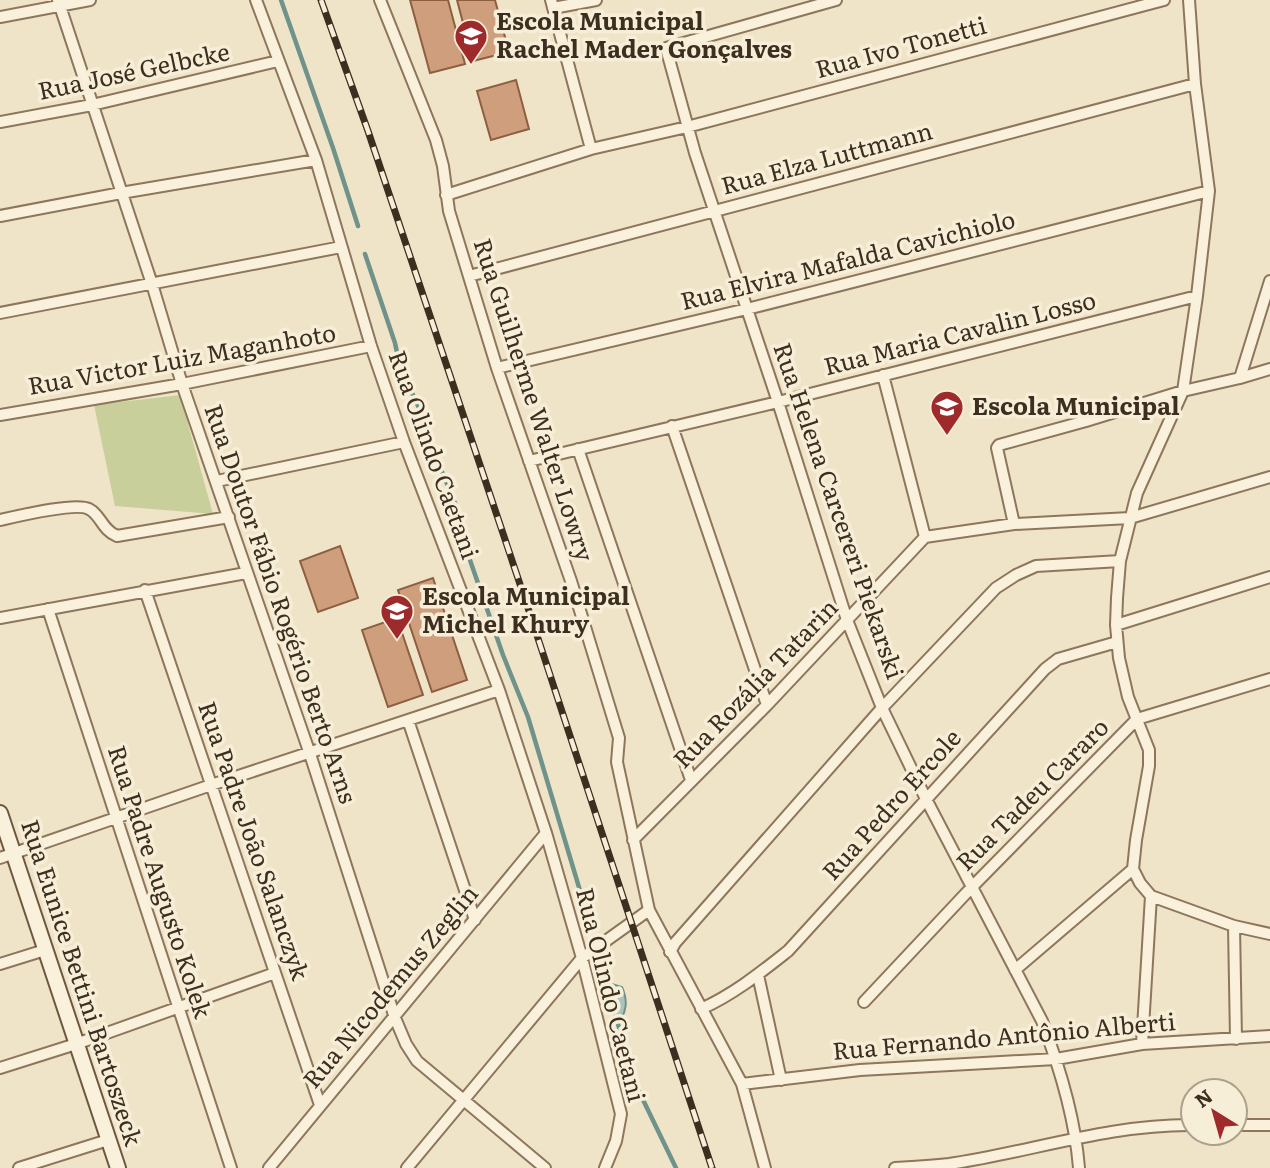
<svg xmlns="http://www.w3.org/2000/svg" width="1270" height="1168" viewBox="0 0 1270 1168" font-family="Literata,serif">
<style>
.green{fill:#c9cf9b}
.water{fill:#a9c4bc;stroke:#6f938a;stroke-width:2}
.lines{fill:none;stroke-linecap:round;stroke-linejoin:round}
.stream{stroke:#6f938a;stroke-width:4.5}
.building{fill:#cf9f7d;stroke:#8d5f41;stroke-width:2}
.street-casing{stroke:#8d765c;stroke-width:14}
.secondary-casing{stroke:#6f573f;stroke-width:18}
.street{stroke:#faf1dc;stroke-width:10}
.secondary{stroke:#faf1dc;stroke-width:14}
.rail-casing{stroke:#3d2e20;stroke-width:7}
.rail{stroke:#f7eed8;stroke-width:4.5;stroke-dasharray:13;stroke-linecap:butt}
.labels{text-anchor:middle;stroke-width:7;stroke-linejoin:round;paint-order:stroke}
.poi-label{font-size:24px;font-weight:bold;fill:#3d2e20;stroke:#f7eed8;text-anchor:start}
.street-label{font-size:24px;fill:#3d2e20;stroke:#f7eed8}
</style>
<rect width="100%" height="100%" fill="#f0e4c8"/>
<path class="green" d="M180 395 213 514 115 506 94 405Z"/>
<path class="water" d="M605 982 622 987C628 1001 627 1011 618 1024L608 1003Z"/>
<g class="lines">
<path class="stream" d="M281 0 333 148 358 226
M365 254 395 343 400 367 426 423 433 450 457 508 463 540 503 655 528 717 581 894 595 928
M618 1024 632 1077 676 1168"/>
</g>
<path class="building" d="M410 0H448L465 64 430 73Z
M457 0H495L509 52 473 61Z
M516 80 529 129 491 140 477 91Z
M340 546 358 598 318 612 300 561Z
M433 578 467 680 432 692 398 590Z
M397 618 423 695 388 707 362 630Z"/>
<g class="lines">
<defs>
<path id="street" d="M58 0 152 284 182 384 310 754 395 1018 406 1044 417 1061 545 1168
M256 0 316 160 371 346 404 442 499 690 546 833 582 958 621 1114 616 1141 605 1168
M380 0 436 140 443 166 449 211 497 368 571 581 619 738 617 762 649 910 742 1084 765 1168
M551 0 591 149
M836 0 666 48 695 153 778 402 847 620 882 708 926 799 1042 1021C1060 1068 1075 1117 1079 1168
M1189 0 1195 84 1209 191 1197 296 1183 391 1137 493 1120 561 1117 598 1116 625 1119 658 1128 697 1149 750V766L1136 840 1133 869 1140 883 1151 896 1234 926 1270 934
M553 8 596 0
M0 17 90 0
M0 122 92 105 278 61
M446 195 591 149 687 127 1164 0
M0 216 121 193 316 160
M469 276 1195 84
M0 313 341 247
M497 368 747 309 1209 191
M883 375 925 537
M1240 378 1270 369
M0 415 182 384 371 346
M672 426 767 705
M578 449 691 780
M529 461 778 402 1197 296
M217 481 404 442
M0 520C18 516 76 502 89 509 101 515 102 530 117 536L229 517
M1014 524 997 448 999 445 1086 421 1183 391 1240 378 1270 281
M145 590 320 1105
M48 609 231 1168
M0 618 246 573
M1116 625 1270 577
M408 720 475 920
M633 840 767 705 925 537 1014 524 1130 518 1270 477
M0 858 211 785 499 690
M1234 926 1236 1039
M670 952 675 943 882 708 996 588 1016 575 1036 566 1120 561
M0 964 45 950
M1015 970 1133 869
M758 975 781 1080
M864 1002 971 888 1137 719 1270 679
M701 1009C734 994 760 973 788 951L1045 669 1058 659 1117 642
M1142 1044 1151 896
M0 1068 76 1044 275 973
M742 1084 860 1070 1056 1059 1142 1044 1270 1036
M1235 1125H1270
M19 1168 108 1140
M269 1168 546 833
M407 1168 582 958 649 910
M895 1168C913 1167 931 1166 949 1164 1030 1152 1110 1124 1193 1125"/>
<path id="secondary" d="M0 813 118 1168"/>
</defs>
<use href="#street" class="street-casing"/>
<use href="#secondary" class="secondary-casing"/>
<use href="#street" class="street"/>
<use href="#secondary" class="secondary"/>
<defs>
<path id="rail" d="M321 0 368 131 529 611 712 1168"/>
</defs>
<use href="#rail" class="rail-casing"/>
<use href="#rail" class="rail"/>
</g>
<defs>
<symbol id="school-pin" viewBox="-11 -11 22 30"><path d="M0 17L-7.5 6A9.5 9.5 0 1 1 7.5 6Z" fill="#9e2a2b" stroke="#f7eed8"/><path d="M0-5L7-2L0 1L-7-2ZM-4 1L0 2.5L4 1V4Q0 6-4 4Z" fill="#fff"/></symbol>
</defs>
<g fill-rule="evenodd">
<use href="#school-pin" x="452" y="17" width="38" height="52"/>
<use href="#school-pin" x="928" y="388" width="38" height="52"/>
<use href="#school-pin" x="378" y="592" width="38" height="52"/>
</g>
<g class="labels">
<g class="poi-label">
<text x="496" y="30">Escola Municipal<tspan x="496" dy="28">Rachel Mader Gonçalves</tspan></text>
<text x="972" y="415">Escola Municipal</text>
<text x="422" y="605">Escola Municipal<tspan x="422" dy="28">Michel Khury</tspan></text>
</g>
<g class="street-label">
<text transform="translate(901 48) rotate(-15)" y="8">Rua Ivo Tonetti</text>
<text transform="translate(134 72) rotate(-12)" y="8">Rua José Gelbcke</text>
<text transform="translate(827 159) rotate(-15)" y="8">Rua Elza Luttmann</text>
<text transform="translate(848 261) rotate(-14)" y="8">Rua Elvira Mafalda Cavichiolo</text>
<text transform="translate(960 334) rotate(-14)" y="8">Rua Maria Cavalin Losso</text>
<text transform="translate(182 360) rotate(-10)" y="8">Rua Victor Luiz Maganhoto</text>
<text transform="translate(533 400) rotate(72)" y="8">Rua Guilherme Walter Lowry</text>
<text transform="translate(433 455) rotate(70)" y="8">Rua Olindo Caetani</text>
<text transform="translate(838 511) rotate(71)" y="8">Rua Helena Carcereri Piekarski</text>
<text transform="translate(280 604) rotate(71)" y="8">Rua Doutor Fábio Rogério Berto Arns</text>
<text transform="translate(756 684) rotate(-46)" y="8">Rua Rozália Tatarin</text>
<text transform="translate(1033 795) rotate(-45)" y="8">Rua Tadeu Cararo</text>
<text transform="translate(892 805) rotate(-48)" y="8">Rua Pedro Ercole</text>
<text transform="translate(253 841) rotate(71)" y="8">Rua Padre João Salanczyk</text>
<text transform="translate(159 882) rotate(72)" y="8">Rua Padre Augusto Kolek</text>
<text transform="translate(81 983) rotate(72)" y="8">Rua Eunice Bettini Bartoszeck</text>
<text transform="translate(391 987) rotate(-50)" y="8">Rua Nicodemus Zeglin</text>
<text transform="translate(610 995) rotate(76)" y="8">Rua Olindo Caetani</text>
<text transform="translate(1004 1037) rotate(-5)" y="8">Rua Fernando Antônio Alberti</text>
</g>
</g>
<g transform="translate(1214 1112) rotate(323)"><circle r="33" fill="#f7eed8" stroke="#ada18e" stroke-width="2"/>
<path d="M0-5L12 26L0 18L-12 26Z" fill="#9e2a2b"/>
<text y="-10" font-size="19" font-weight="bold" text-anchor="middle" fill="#3d2e20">N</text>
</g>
</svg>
